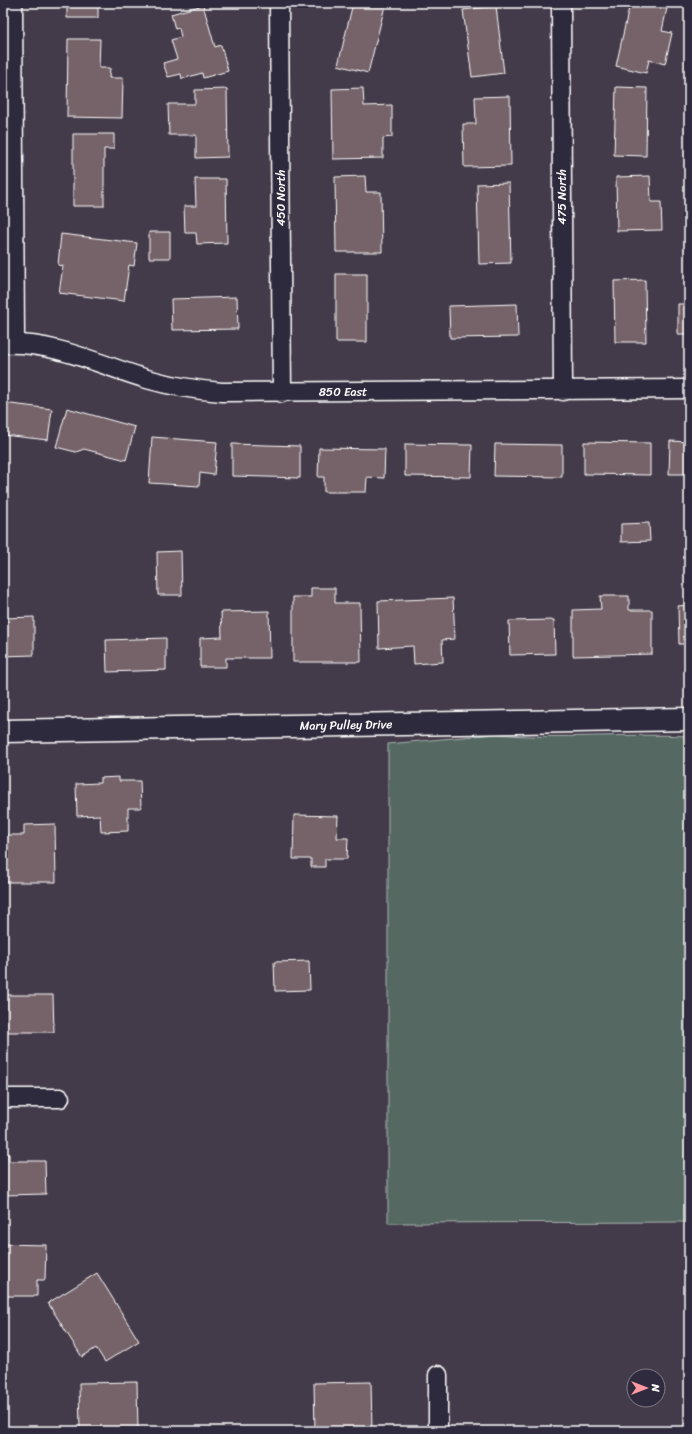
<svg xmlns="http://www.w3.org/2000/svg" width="692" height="1434" viewBox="0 0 692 1434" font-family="Sriracha,sans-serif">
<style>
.green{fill:#546862;stroke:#aab4b0}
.building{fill:#756369;stroke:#fff}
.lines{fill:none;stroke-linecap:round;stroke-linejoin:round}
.minor-casing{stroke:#fff;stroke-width:21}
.tertiary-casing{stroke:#fff;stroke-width:25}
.minor{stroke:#2f2a3d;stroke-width:18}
.tertiary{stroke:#2f2a3d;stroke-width:22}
.labels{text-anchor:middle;stroke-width:3;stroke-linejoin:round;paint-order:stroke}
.street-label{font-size:12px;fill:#fff;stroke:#2f2a3d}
</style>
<rect width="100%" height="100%" fill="#443b4a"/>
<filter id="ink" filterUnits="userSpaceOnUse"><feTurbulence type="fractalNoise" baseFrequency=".025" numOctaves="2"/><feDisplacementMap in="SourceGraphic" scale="8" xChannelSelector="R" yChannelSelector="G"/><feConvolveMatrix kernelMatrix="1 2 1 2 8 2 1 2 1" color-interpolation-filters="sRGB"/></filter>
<g filter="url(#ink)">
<path class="green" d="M496 734C560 740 625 733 689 736V1222L388 1223V744Z"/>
<path class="building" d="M67 3H98V18H67Z
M353 3H372L385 6 368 73 338 65Z
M630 3H642L667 8 662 31 672 33 665 64 649 60 646 73 616 66Z
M203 5 215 47 221 45 228 71 203 78 202 73 182 79 181 74 168 77 163 63 177 59 171 40 181 37 179 28 175 29 171 14Z
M496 6 504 73 472 77 463 10Z
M68 39H100L99 68H110L109 78H123L122 118 67 117Z
M616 87 647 88 646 156 614 155Z
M363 88 364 106 392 105V137L383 138V158L333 159 332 89Z
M227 89 228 157 196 158V135H169L168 104H195V90Z
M510 96 511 166 464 167 463 124H476L475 97Z
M73 134H114V149H104V206H73Z
M365 176 366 192H381L382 252H336L335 177Z
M650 176 651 202H661L662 230 617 231 616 177Z
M195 179H226L227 243 197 244 196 233H185L184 206H196Z
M509 183 511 263 479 264 477 184Z
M149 232H170V258H149Z
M61 234 137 243 134 266 129 265 124 301 59 293 63 266 58 265Z
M336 274H367V342H336Z
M645 280 646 342H615L614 281Z
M237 297 238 329 172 330 171 299Z
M517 304 518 337 450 338 449 306Z
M678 304H689V334H678Z
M3 403 52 409 48 440 3 435Z
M67 408 135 427 126 460 84 449 76 452 56 447Z
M152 437 217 442 214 475 200 473 199 486 149 483Z
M670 441 689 442V474H669Z
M584 442 650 443V475L584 474Z
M232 444 300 446V478L232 476Z
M405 444 472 445 471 477 405 476Z
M495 444 562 445V477L494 476Z
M319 448 385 449 384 478 367 477 366 492H324V477H318Z
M649 523 650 541 621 542V524Z
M181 551 182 595H158L157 552Z
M311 588H335V603H360L361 662H293V597H311Z
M600 596H629V610H652V654L573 656V610L601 609Z
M453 598 455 639 442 640 443 662 414 664 413 646 379 648 378 601Z
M689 605V644H679L678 606Z
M269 611 270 658H226V667H200V638L222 637 221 612Z
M34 617V655L3 656V618Z
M554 620 555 654 510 655 509 621Z
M166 638V670L107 672 106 640Z
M119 777V781H140L141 808H128V831L101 832 100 815 77 816 76 784 100 783V778Z
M294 815 338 816 337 838H348L347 859H325V867H311V859H293Z
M55 824 56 882H3V835H24V825Z
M309 961 310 990 275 991 274 962Z
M3 995H53L54 1032H3Z
M3 1154H9V1161H45L46 1194 3 1195Z
M3 1244 46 1245 45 1280H37V1296H3Z
M97 1273 139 1341 105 1362 96 1348 82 1357 48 1303Z
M137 1382 138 1431H80L79 1383Z
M371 1382 372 1431H315L314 1383Z"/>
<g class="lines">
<defs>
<path id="minor" d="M13 3 15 343
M279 3 282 393
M561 3 563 391
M3 344C53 341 100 365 147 379 171 386 196 390 222 392L689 389
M3 1098H60
M438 1375V1431"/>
<path id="tertiary" d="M3 731 689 719"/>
</defs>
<use href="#minor" class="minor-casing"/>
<use href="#tertiary" class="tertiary-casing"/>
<use href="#minor" class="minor"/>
<use href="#tertiary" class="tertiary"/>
</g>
</g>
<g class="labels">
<g class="street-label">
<text transform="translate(562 197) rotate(-90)" y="4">475 North</text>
<text transform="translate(281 198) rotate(-90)" y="4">450 North</text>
<text x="343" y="396">850 East</text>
<text transform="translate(346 725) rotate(-1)" y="4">Mary Pulley Drive</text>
</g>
</g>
<rect width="692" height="1434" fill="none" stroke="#2f2a3d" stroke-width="16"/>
<rect x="8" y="8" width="676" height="1418" fill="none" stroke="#fff" stroke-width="1.5" filter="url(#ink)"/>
<g transform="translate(646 1388) rotate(90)"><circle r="19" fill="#2f2a3d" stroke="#827f8b"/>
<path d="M0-3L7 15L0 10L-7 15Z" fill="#ff9aa2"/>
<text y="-6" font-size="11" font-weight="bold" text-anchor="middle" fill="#ffffff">N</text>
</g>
</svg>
